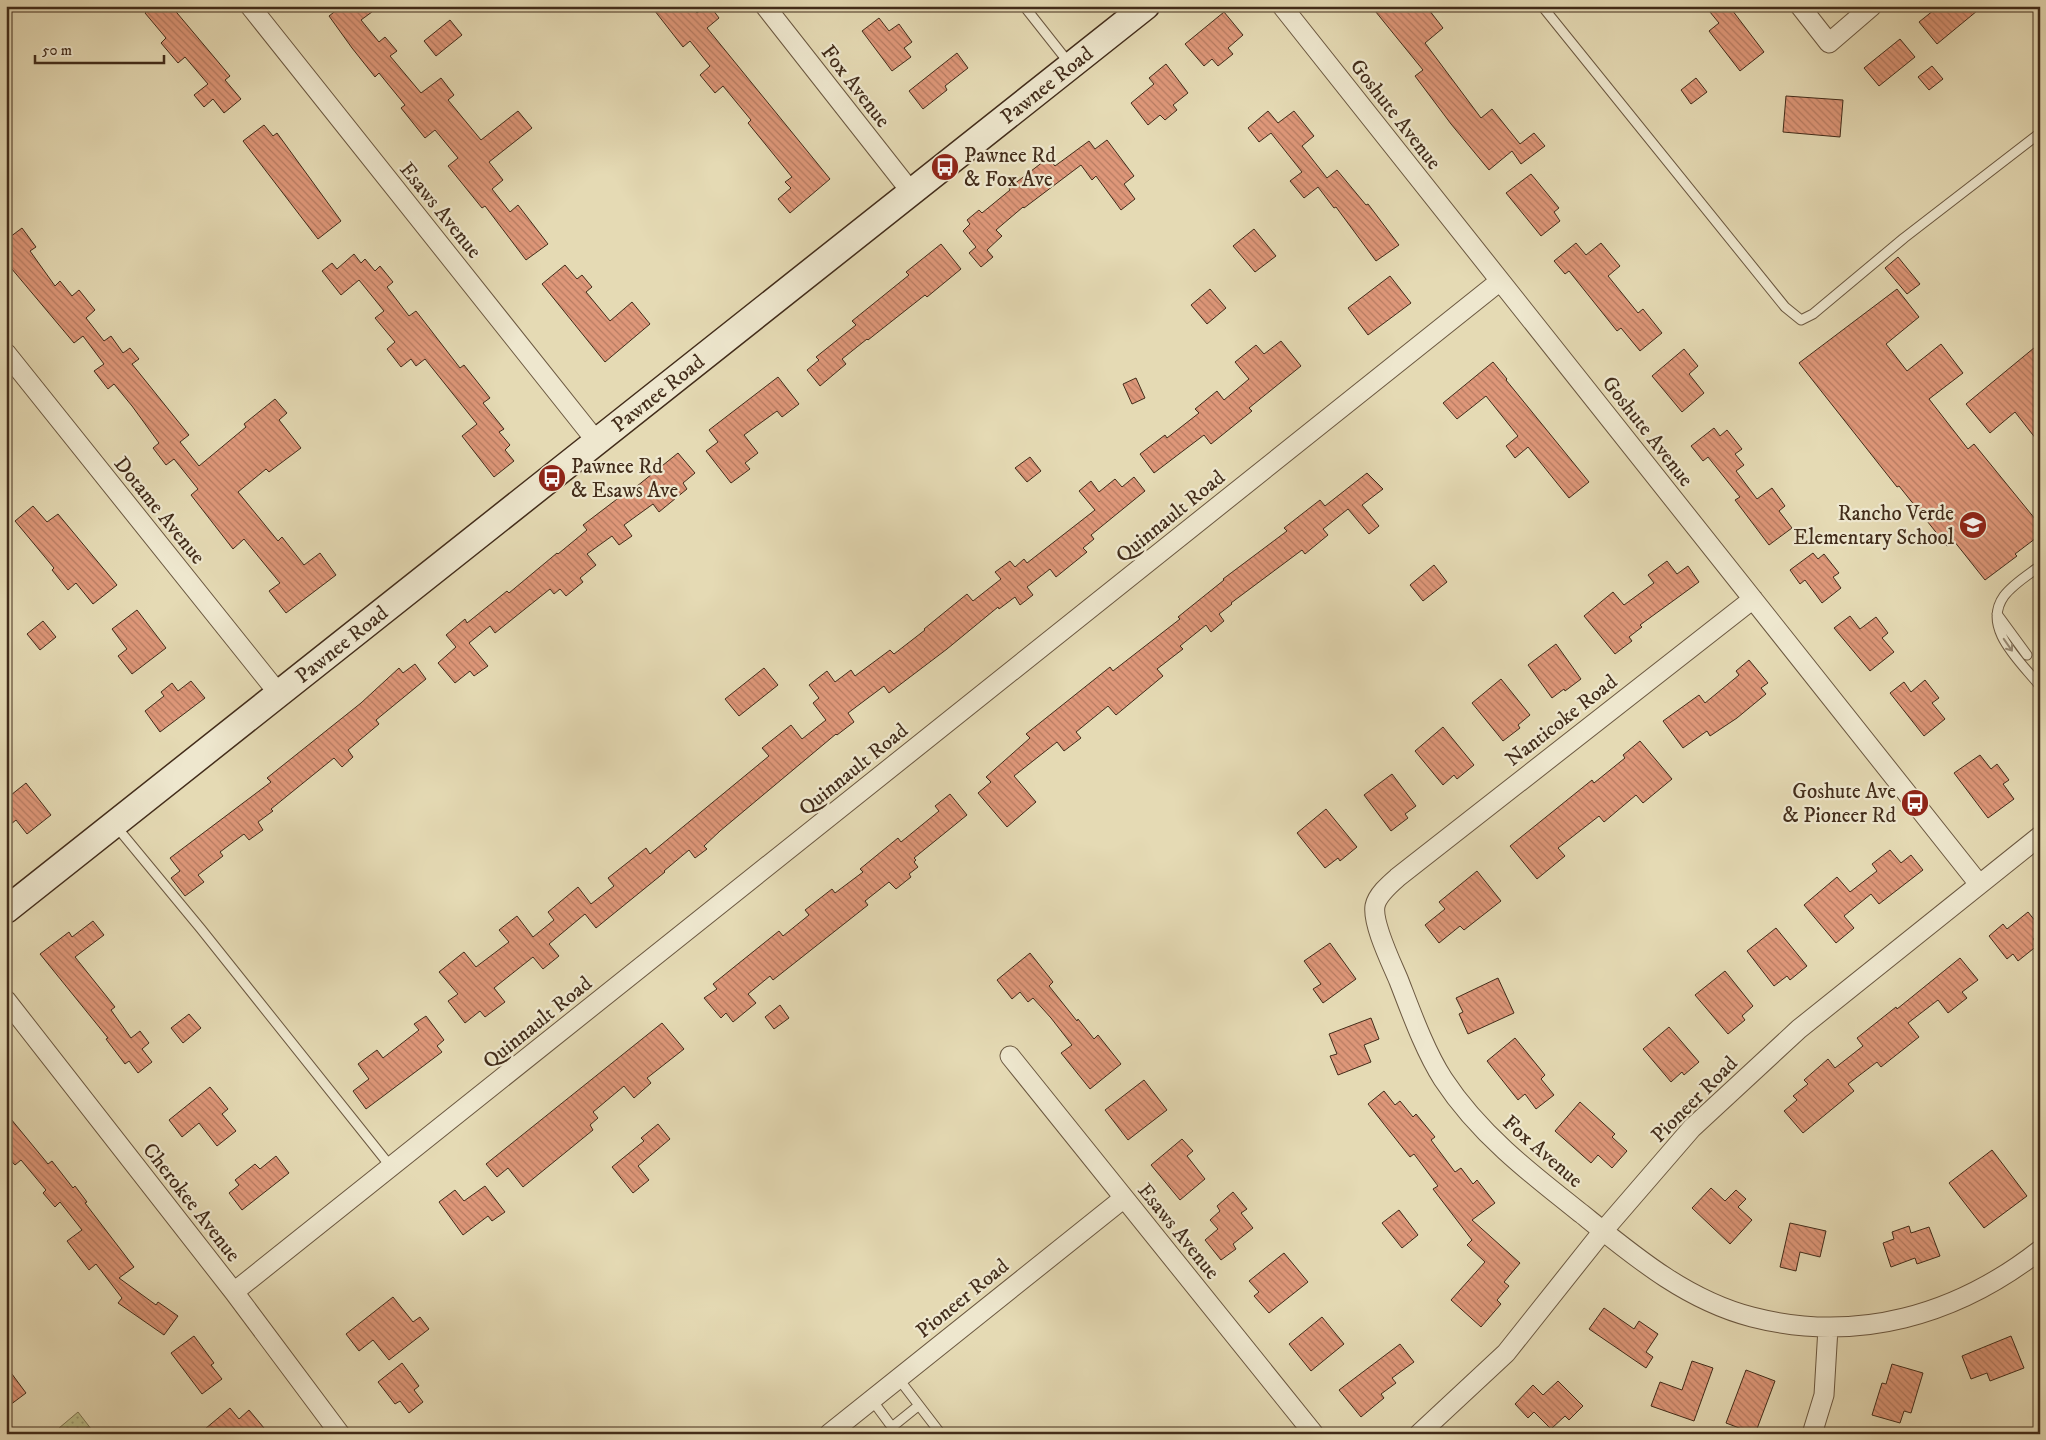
<svg xmlns="http://www.w3.org/2000/svg" width="2046" height="1440" viewBox="0 0 2046 1440" font-family="'IM FELL DW Pica',serif">
<style>
.grass{fill:url(#grass-dots);stroke:#7e7552}
.building{fill:url(#building-back-hatch);stroke:#422c1a}
.lines{fill:none;stroke-linecap:round;stroke-linejoin:round}
.lane-casing{stroke:#6b5840;stroke-width:11}
.street-casing{stroke:#6b5840;stroke-width:21}
.secondary-casing{stroke:#422c1a;stroke-width:29}
.lane{stroke:#eee7ce;stroke-width:9}
.street{stroke:#eee7ce;stroke-width:19}
.secondary{stroke:#eee7ce;stroke-width:26}
.oneway{stroke:#988a74}
.labels{text-anchor:middle;stroke-width:4.5;stroke-linejoin:round;paint-order:stroke}
.street-label{font-size:21px;fill:#422c1a;stroke:#eee7ce}
.poi-label{font-size:21px;fill:#422c1a;stroke:#eee7ce;text-anchor:start}
</style>
<defs>
<pattern id="grass-dots" width="8" height="8" patternUnits="userSpaceOnUse" patternTransform="scale(1.25)"><rect width="8" height="8" fill="#bbbe89"/><path d="M2 2h.1M6 6h.1" fill="none" stroke="#9a9b6f" stroke-width="1.8" stroke-linecap="round"/></pattern>
<pattern id="building-back-hatch" width="6" height="6" patternUnits="userSpaceOnUse" patternTransform="scale(1.25)"><rect width="6" height="6" fill="#de9779"/><path d="M-1 5l2 2M0 0l6 6M5-1l2 2" fill="none" stroke="#b67b62"/></pattern>
</defs>
<rect width="100%" height="100%" fill="#e5dab4"/>
<filter id="stains"><feTurbulence type="fractalNoise" baseFrequency=".004" numOctaves="4"/><feColorMatrix values="0 0 0 0 .2 0 0 0 0 .09 0 0 0 0 .02 0 0 0 .5 -.17"/></filter>
<radialGradient id="worn" r=".72"><stop offset=".6" stop-color="#630" stop-opacity="0"/><stop offset="1" stop-color="#630" stop-opacity=".3"/></radialGradient>
<path class="grass" d="M78 1412 95 1434H52Z"/>
<path class="building" d="M152 6H161L166 12 172 7 230 76 225 80 241 99 224 113 213 99 204 107 194 95 208 84 185 57 178 63 161 43 166 38 145 13Z
M342 6H380L361 20 379 42 385 37 397 51 390 56 421 93 441 78 454 95 448 100 481 140 518 111 532 128 489 162 503 180 492 189 510 212 518 205 548 244 526 260 485 206 482 208 448 166 458 158 435 130 425 138 401 108 405 105 379 73 375 77 352 48 329 16Z
M651 6H692L697 13 706 6H710L719 18 707 28 830 179 790 213 778 199 791 188 785 182 792 177 748 123 751 120 723 86 715 93 700 75 710 66 690 41 683 47Z
M1371 6H1426L1443 28 1425 43 1481 118 1492 109 1520 144 1534 133 1545 146 1521 164 1512 151 1489 170 1451 124 1415 76 1423 70Z
M1705 6H1729L1764 52 1740 71 1709 31 1719 23Z
M1939 6H1983L1937 44 1919 22Z
M1224 12 1243 35 1228 48 1233 54 1218 66 1212 59 1204 66 1185 44Z
M879 18 889 31 899 24 912 42 904 48 911 57 892 71 862 31Z
M450 20 462 35 436 56 424 41Z
M1900 39 1915 57 1879 86 1864 68Z
M957 53 968 68 945 86 947 90 923 109 909 91Z
M1166 64 1188 93 1173 105 1177 110 1165 120 1160 115 1148 125 1131 103 1154 84 1149 78Z
M1932 66 1943 79 1929 90 1918 77Z
M1696 78 1707 92 1691 104 1681 90Z
M1786 96 1843 100 1840 137 1783 132Z
M1268 111 1278 123 1294 111 1314 136 1302 146 1327 178 1337 170 1366 205 1368 204 1399 245 1376 261 1336 207 1334 208 1318 187 1304 198 1290 181 1302 172 1271 133 1259 142 1248 128Z
M264 125 273 136 277 133 341 221 318 239 243 141Z
M1107 140 1134 176 1124 184 1135 199 1121 210 1096 176 1092 180 1081 165 1024 208 1023 207 996 230 1002 236 987 250 993 257 981 267 969 253 976 247 963 231 970 224 967 220 979 210 982 213 1010 190 1009 188 1048 158 1055 166 1089 141 1095 149Z
M1531 174 1559 208 1554 212 1560 221 1541 236 1506 193Z
M22 228 36 247 30 251 55 286 60 281 72 296 79 290 95 310 86 318 104 341 111 336 123 353 130 348 139 359 132 364 189 435 180 442 199 466 246 427 244 424 275 399 287 413 279 420 301 448 269 472 266 469 238 492 278 541 282 537 304 565 320 553 336 575 286 613 269 591 280 583 244 539 233 549 191 495 198 489 174 459 166 465 153 448 159 443 132 406 114 384 108 389 94 371 104 364 83 336 74 343 6 262V256L12 252 6 244V240Z
M1254 229 1276 256 1255 272 1233 246Z
M1576 243 1586 255 1601 243 1620 266 1608 276 1638 313 1643 309 1662 333 1640 351 1621 328 1617 331 1569 271 1565 274 1554 261Z
M941 244 961 269 927 297 925 295 868 340 867 339 842 359 846 364 820 386 807 370 819 360 816 357 856 325 852 321 909 275 906 272Z
M354 254 361 263 365 259 375 271 380 266 393 282 387 287 409 316 416 311 460 368 464 365 490 398 483 403 504 429 499 432 510 445 505 450 514 461 494 477 462 436 477 424 425 359 416 366 411 359 401 367 387 349 395 342 375 318 384 311 359 280 341 295 322 271 332 263 337 269Z
M1898 257 1920 284 1907 294 1885 268Z
M565 265 577 279 582 275 592 287 586 292 610 321 632 302 650 324 605 362 542 284Z
M1390 276 1411 303 1368 335 1348 308Z
M1210 289 1226 308 1207 324 1191 305Z
M1897 289 1919 317 1886 344 1907 371 1941 344 1963 373 1929 399 1968 449 1974 444 2040 525V535L2015 554 2017 556 1985 580 1954 541 1947 546 1899 486 1897 487 1799 363Z
M1281 341 1301 366 1249 408 1252 411 1211 444 1204 435 1154 473 1140 454 1165 435 1167 438 1199 413 1195 409 1217 391 1224 400 1249 379 1235 362 1256 345 1264 354Z
M2040 343V444L2015 412 1990 433 1966 404Z
M1684 349 1698 366 1689 374 1704 393 1682 412 1652 376Z
M1493 362 1507 379 1506 380 1589 482 1569 498 1528 447 1515 458 1506 446 1518 436 1486 396 1457 419 1443 403Z
M778 377 799 404 782 417 777 411 744 435 758 453 745 463 750 469 731 483 706 451 718 442 709 430Z
M1136 378 1145 398 1132 404 1123 384Z
M1714 428 1720 436 1727 430 1742 449 1735 454 1744 465 1736 471 1757 499 1772 488 1785 506 1779 511 1792 528 1769 545 1735 500 1740 497 1708 457 1703 461 1691 446Z
M678 453 695 473 683 483 687 489 659 512 653 504 624 525 632 536 619 545 612 536 587 554 596 565 580 578 583 582 566 596 560 589 554 594 550 589 495 633 490 626 469 643 488 666 474 676 470 671 455 683 438 663 456 647 446 635 465 619 467 623 507 591 509 593 557 553 558 554 587 530 583 525 625 493 626 495Z
M1030 457 1041 471 1027 482 1015 468Z
M1367 473 1383 489 1362 505 1379 526 1369 534 1348 509 1323 529 1328 535 1305 554 1302 550 1231 603 1232 604 1219 614 1224 621 1211 632 1206 625 1180 646 1183 649 1157 669 1163 676 1116 715 1108 706 1076 732 1081 738 1064 751 1057 742 1014 776 1036 802 1007 827 978 793 991 782 986 777 1030 738 1026 734 1110 667 1113 671 1180 619 1178 617 1224 580 1223 579 1287 531 1284 528 1320 500 1325 506Z
M1134 477 1145 491 1091 535 1094 539 1083 548 1087 552 1056 577 1050 569 1027 587 1033 595 1020 605 1015 597 999 609 998 607 947 649 889 693 884 686 848 713 854 722 837 735 836 734 720 831 704 846 707 849 695 858 689 850 664 871 665 872 596 928 585 914 549 944 559 956 543 969 533 957 494 988 505 1002 485 1017 480 1011 465 1023 448 1001 458 994 439 972 464 952 476 967 509 942 499 930 517 916 533 937 554 920 548 912 578 887 591 904 614 886 608 878 646 848 650 854 769 756 762 748 791 725 802 739 826 720 813 703 819 698 809 685 827 671 835 682 851 670 855 676 890 650 894 654 925 630 924 629 967 594 973 601 1001 579 995 572 1010 561 1015 567 1024 559 1027 563 1095 510 1079 491 1091 481 1099 492 1115 479 1122 487Z
M33 506 47 522 58 514 117 585 93 604 76 583 68 590 52 570 54 568 15 521Z
M1813 553 1818 559 1824 554 1839 573 1833 577 1841 588 1822 603 1805 580 1800 584 1790 570Z
M1667 561 1677 574 1688 566 1699 582 1640 625 1642 627 1629 637 1632 641 1615 654 1584 616 1613 592 1624 605 1654 583 1648 575Z
M1434 565 1447 582 1423 601 1410 585Z
M137 610 166 648 132 674 118 656 127 649 112 629Z
M1850 616 1860 629 1876 617 1888 633 1882 638 1894 652 1870 671 1834 628Z
M43 621 56 637 40 650 27 634Z
M1556 644 1581 679 1565 691 1564 689 1552 698 1528 665Z
M1749 660 1768 683 1761 688 1766 694 1737 718 1710 736 1707 731 1683 748 1663 721 1699 695 1705 703 1739 675 1736 671Z
M415 664 426 679 376 720 379 724 348 750 353 757 342 767 334 758 271 809 273 811 258 822 263 830 249 840 244 834 220 852 223 856 198 875 204 882 185 896 171 878 180 871 170 858 271 782 267 778 361 703 399 668 403 673Z
M764 668 778 685 739 716 725 699Z
M1501 679 1530 715 1518 725 1520 728 1503 741 1472 703Z
M1925 680 1939 698 1932 703 1945 719 1924 736 1890 693 1904 682 1911 692Z
M191 681 205 698 160 732 145 711 164 696 161 692 172 683 178 691Z
M1443 727 1474 765 1457 779 1454 775 1443 785 1415 751Z
M1640 741 1672 779 1643 803 1636 795 1604 822 1599 816 1558 848 1565 856 1537 879 1510 846 1592 780 1594 783 1625 758 1623 755Z
M1980 755 1991 769 1997 764 2009 780 2003 784 2014 799 1988 818 1954 773Z
M1392 774 1416 806 1405 814 1408 818 1391 831 1364 795Z
M26 783 51 815 27 834 16 820 6 828V799Z
M950 794 967 815 914 858 916 860 914 862 918 867 909 874 911 877 896 889 889 882 865 901 868 905 773 980 770 976 748 994 756 1003 733 1022 726 1013 721 1018 704 998 717 989 713 984 779 931 783 936 809 915 805 910 832 889 835 893 863 872 860 869 898 838 901 842 939 811 935 806Z
M1326 809 1357 847 1340 861 1338 858 1325 868 1297 833Z
M1890 850 1901 863 1911 855 1923 870 1879 904 1871 894 1844 916 1854 928 1836 943 1804 905 1837 877 1850 892 1877 871 1872 864Z
M1477 871 1501 901 1464 930 1460 926 1439 943 1425 925 1445 909 1439 902Z
M2028 912 2040 927V933L2033 939 2038 945 2018 961 2013 954 2007 959 1989 936 2003 924 2007 929Z
M93 921 104 935 75 957 115 1007 111 1010 131 1038 140 1031 149 1043 142 1049 152 1062 138 1073 129 1061 125 1064 106 1039 108 1038 40 954 69 932 72 937Z
M1776 928 1807 966 1790 980 1787 976 1774 986 1747 951Z
M1330 943 1356 979 1323 1003 1313 989 1321 984 1304 961Z
M1030 953 1053 982 1049 986 1077 1021 1078 1019 1094 1039 1098 1035 1121 1064 1090 1089 1061 1053 1072 1045 1051 1018 1033 998 1028 1002 1020 992 1012 999 997 980Z
M1960 958 1978 980 1962 992 1967 998 1948 1013 1938 1000 1908 1023 1919 1037 1881 1067 1877 1062 1848 1084 1854 1091 1803 1133 1784 1111 1797 1100 1793 1096 1808 1084 1804 1080 1828 1059 1835 1068 1863 1046 1857 1038 1896 1007 1897 1009Z
M1725 971 1753 1006 1742 1016 1745 1020 1728 1034 1695 995Z
M1498 978 1514 1013 1468 1034 1459 1014 1463 1012 1456 998Z
M780 1005 789 1018 774 1029 765 1017Z
M189 1014 201 1028 183 1043 171 1028Z
M426 1016 444 1040 437 1046 442 1052 366 1109 353 1091 369 1079 358 1064 377 1050 383 1058 419 1030 414 1024Z
M1371 1018 1379 1039 1364 1045 1371 1062 1338 1075 1330 1056 1337 1054 1329 1034Z
M662 1023 684 1049 647 1078 651 1083 634 1098 624 1086 593 1112 598 1118 590 1125 593 1130 523 1187 508 1168 497 1177 486 1164Z
M1669 1027 1699 1062 1684 1075 1682 1072 1671 1082 1643 1049Z
M1515 1038 1545 1075 1541 1079 1554 1095 1536 1109 1525 1094 1518 1100 1487 1061Z
M1144 1080 1167 1110 1128 1140 1105 1110Z
M210 1087 228 1109 222 1114 236 1131 217 1146 199 1123 182 1137 169 1120Z
M1384 1091 1395 1105 1400 1101 1413 1117 1416 1114 1435 1137 1431 1140 1455 1172 1461 1168 1473 1184 1477 1180 1495 1203 1472 1220 1520 1263 1504 1282 1509 1286 1497 1300 1501 1304 1481 1327 1451 1300 1485 1262 1467 1245 1472 1240 1433 1189 1438 1186 1414 1154 1410 1157 1368 1104Z
M1580 1102 1615 1134 1612 1137 1627 1151 1612 1168 1598 1155 1591 1163 1555 1131Z
M6 1113 48 1164 52 1161 73 1188 75 1186 87 1202 85 1203 134 1267 119 1278 156 1305 158 1302 178 1316 164 1335 118 1303 122 1298 96 1264 89 1270 67 1241 82 1230 60 1202 55 1207 43 1193 46 1190 21 1160 15 1165 6 1155Z
M658 1124 670 1139 638 1166 649 1180 633 1193 612 1167 644 1141 641 1138Z
M1182 1139 1193 1151 1187 1156 1205 1179 1180 1200 1151 1165Z
M1992 1150 2027 1196 1984 1228 1949 1183Z
M276 1156 289 1173 242 1210 229 1193 239 1185 235 1180 255 1164 260 1169Z
M485 1186 505 1212 492 1221 488 1216 463 1235 439 1202 455 1190 464 1201Z
M1711 1188 1725 1201 1736 1190 1746 1199 1738 1207 1752 1220 1730 1244 1692 1208Z
M1233 1192 1247 1209 1241 1213 1253 1228 1233 1244 1236 1249 1221 1260 1205 1240 1218 1229 1210 1220 1220 1211 1217 1206Z
M1399 1210 1418 1235 1402 1248 1382 1223Z
M1790 1223 1826 1231 1820 1257 1800 1252 1796 1271 1780 1267Z
M1909 1226 1911 1233 1929 1227 1940 1256 1917 1264 1915 1258 1891 1267 1883 1243 1894 1239 1892 1232Z
M1284 1253 1308 1282 1269 1313 1254 1296 1259 1292 1249 1281Z
M393 1297 413 1322 420 1317 429 1329 389 1360 373 1340 359 1351 346 1334Z
M1604 1308 1634 1329 1639 1321 1658 1334 1646 1352 1653 1357 1646 1368 1589 1329Z
M1322 1317 1344 1344 1311 1371 1289 1344Z
M194 1336 214 1363 211 1365 222 1379 202 1394 171 1353Z
M2011 1336 2024 1368 1990 1381 1987 1373 1971 1379 1962 1356Z
M1400 1344 1414 1362 1392 1378 1396 1383 1381 1394 1384 1398 1361 1417 1339 1390Z
M1692 1361 1713 1368 1694 1421 1651 1406 1660 1382 1682 1390Z
M402 1363 419 1386 414 1390 423 1402 409 1413 400 1401 395 1404 378 1382Z
M1892 1364 1923 1373 1911 1413 1904 1411 1900 1423 1872 1415 1882 1383 1886 1384Z
M6 1366 26 1393 6 1408Z
M1746 1370 1775 1381 1755 1434 1726 1423Z
M1558 1381 1583 1406 1569 1420 1565 1416 1551 1429 1534 1412 1528 1418 1515 1404 1533 1385 1543 1395Z
M230 1408 239 1419 249 1410 264 1428 256 1434H199Z"/>
<g class="lines">
<defs>
<path id="lane" d="M1024 6 1069 63
M1542 6 1785 307 1801 320 1813 314 1904 238 2040 133
M2040 566C2028 575 2013 584 2004 596 1981 628 2021 662 2040 686
M1997 614 2027 655
M115 825 201 929 391 1167
M898 1378 941 1434
M872 1400 892 1427 918 1406"/>
<path id="street" d="M250 6 597 442
M765 6 912 193
M1282 6 1979 884
M1800 6 1829 43 1872 6
M6 353 279 694
M1753 599 1398 877C1390 884 1377 895 1375 906 1372 924 1392 964 1399 981 1411 1012 1425 1051 1443 1079 1479 1134 1531 1174 1582 1214 1634 1256 1686 1300 1752 1317 1857 1344 1957 1315 2040 1250
M6 1000 234 1292 340 1434
M1010 1056 1314 1434
M234 1292 1500 281
M829 1434 1124 1198
M1419 1434 1506 1353 1603 1231 1692 1128 1799 1029 2040 836
M1812 1434 1824 1395 1828 1328"/>
<g id="secondary">
<path id="s1" d="M6 910 1146 6"/>
</g>
</defs>
<use href="#lane" class="lane-casing"/>
<use href="#street" class="street-casing"/>
<use href="#secondary" class="secondary-casing"/>
<use href="#lane" class="lane"/>
<use href="#street" class="street"/>
<use href="#secondary" class="secondary"/>
</g>
<defs><path id="oneway-shaft" d="M-6 0H5M1.5-3L5.5 0L1.5 3" fill="none" stroke-width="1.6" stroke-linecap="round" stroke-linejoin="round" transform="scale(1.25)"/></defs>
<use class="oneway" href="#oneway-shaft" transform="translate(2008 645) rotate(55)"/>
<defs>
<symbol id="bus-disc" viewBox="-11 -11 22 22"><circle r="9.5" fill="#8f2418" stroke="#eee7ce"/><path d="M-5-6H5V4H4V6H2V4H-2V6H-4V4H-5ZM-3.5-4V0h7V-4ZM-3.5 1.2v1.5H-2V1.2ZM2 1.2v1.5H3.5V1.2Z" fill="#fff"/></symbol>
<symbol id="school-disc" viewBox="-11 -11 22 22"><circle r="9.5" fill="#8f2418" stroke="#eee7ce"/><path d="M0-5L7-2L0 1L-7-2ZM-4 1L0 2.5L4 1V4Q0 6-4 4Z" fill="#fff"/></symbol>
</defs>
<g fill-rule="evenodd">
<use href="#bus-disc" x="929" y="151" width="32" height="32"/>
<use href="#bus-disc" x="536" y="462" width="32" height="32"/>
<use href="#school-disc" x="1957" y="509" width="32" height="32"/>
<use href="#bus-disc" x="1899" y="787" width="32" height="32"/>
</g>
<g class="labels">
<g class="street-label">
<text transform="translate(856 86) rotate(52)" y="7">Fox Avenue</text>
<text dy="7" stroke="none"><textPath href="#s1" startOffset="1328">Pawnee Road</textPath></text>
<text transform="translate(1396 114) rotate(52)" y="7">Goshute Avenue</text>
<text transform="translate(441 210) rotate(51)" y="7">Esaws Avenue</text>
<text dy="7" stroke="none"><textPath href="#s1" startOffset="832">Pawnee Road</textPath></text>
<text transform="translate(1648 431) rotate(52)" y="7">Goshute Avenue</text>
<text transform="translate(160 510) rotate(51)" y="7">Dotame Avenue</text>
<text transform="translate(1170 516) rotate(-39)" y="7">Quinnault Road</text>
<text dy="7" stroke="none"><textPath href="#s1" startOffset="428">Pawnee Road</textPath></text>
<text transform="translate(1561 720) rotate(-38)" y="7">Nanticoke Road</text>
<text transform="translate(853 769) rotate(-39)" y="7">Quinnault Road</text>
<text transform="translate(537 1022) rotate(-39)" y="7">Quinnault Road</text>
<text transform="translate(1694 1099) rotate(-45)" y="7">Pioneer Road</text>
<text transform="translate(1543 1151) rotate(41)" y="7">Fox Avenue</text>
<text transform="translate(192 1202) rotate(52)" y="7">Cherokee Avenue</text>
<text transform="translate(1179 1231) rotate(51)" y="7">Esaws Avenue</text>
<text transform="translate(962 1298) rotate(-39)" y="7">Pioneer Road</text>
</g>
<g class="poi-label">
<text x="964" y="162">Pawnee Rd<tspan x="964" dy="24">&amp; Fox Ave</tspan></text>
<text x="571" y="473">Pawnee Rd<tspan x="571" dy="24">&amp; Esaws Ave</tspan></text>
<text x="1954" y="520" text-anchor="end">Rancho Verde<tspan x="1954" dy="24">Elementary School</tspan></text>
<text x="1896" y="798" text-anchor="end">Goshute Ave<tspan x="1896" dy="24">&amp; Pioneer Rd</tspan></text>
</g>
</g>
<rect width="2046" height="1440" fill="none" stroke="#e5dab4" stroke-width="25"/>
<rect x="8" y="8" width="2031" height="1425" fill="none" stroke="#422c1a" stroke-width="2.5"/>
<rect x="12" y="12" width="2021" height="1415" fill="none" stroke="#422c1a"/>
<path d="M35 55v8h129v-8" fill="none" stroke="#422c1a" stroke-width="2.5"/>
<text x="42" y="55" font-size="15" fill="#422c1a" stroke="#eee7ce" stroke-width="4" paint-order="stroke">50 m</text>
<rect width="100%" height="100%" filter="url(#stains)"/>
<rect width="100%" height="100%" fill="url(#worn)"/>
</svg>
